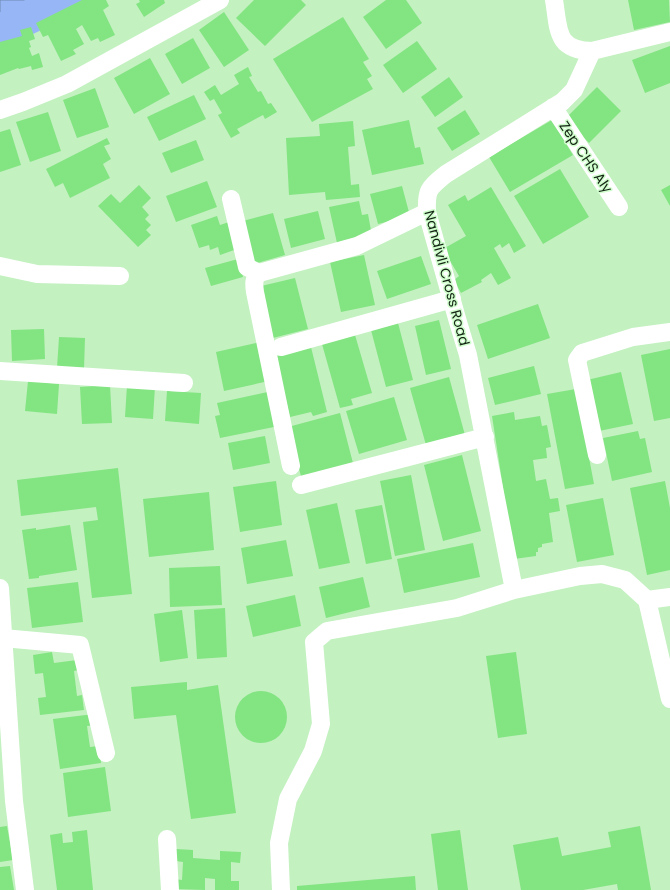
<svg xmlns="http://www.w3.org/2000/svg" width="670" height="890" viewBox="0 0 670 890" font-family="Poppins,sans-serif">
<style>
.water{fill:#97b6f5;stroke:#6f8ab1}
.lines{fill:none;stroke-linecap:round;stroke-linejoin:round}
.river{stroke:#97b6f5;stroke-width:34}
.building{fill:#83e482}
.minor{stroke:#fff;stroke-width:18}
.labels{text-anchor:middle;stroke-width:3;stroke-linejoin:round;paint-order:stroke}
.street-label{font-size:14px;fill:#132413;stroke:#d0fecd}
</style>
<rect width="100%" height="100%" fill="#c3f1c0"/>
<path class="water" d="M0 0H47L0 23Z"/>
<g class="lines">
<path class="river" d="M0 31 65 0"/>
</g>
<path class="building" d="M82 0H106L109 6 103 10 115 35 100 42 98 38 91 41 82 25 76 29 84 44 73 50 76 54 61 61 48 35 43 37 36 23Z
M139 0H164L165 3 144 17 136 4 140 2Z
M254 0H301L306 5 265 46 236 18Z
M386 0H406L422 23 386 49 363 17Z
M628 0H669L670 22 634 30Z
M224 12 249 50 224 67 199 30Z
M343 17 369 59 363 62 372 76 367 79 373 89 312 122 273 59Z
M31 27 35 39 29 41 31 47 29 48 32 56 39 53 43 67 32 70 31 66 19 69 18 68 0 75V42L22 36 20 30Z
M193 38 210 68 182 84 165 54Z
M417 41 437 69 403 93 383 65Z
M670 46V83L645 93 632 60Z
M150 58 170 94 134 114 114 78Z
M248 67 252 76 249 77 258 92 261 91 268 104 271 103 277 112 265 119 263 115 237 129 240 133 231 138 218 115 222 113 214 99 210 101 204 92 215 85 221 95 239 84 234 75Z
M449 77 463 97 435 117 421 97Z
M597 87 621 111 589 143 565 119Z
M95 88 109 127 77 138 63 100Z
M194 95 206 119 159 141 147 117Z
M465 110 480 134 452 151 437 128Z
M48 112 61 151 30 162 16 122Z
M409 120 415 148 420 147 424 164 372 175 362 130Z
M552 120 573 155 510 192 489 157Z
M353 121 355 146 348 147 351 185 359 184 360 197 326 200 325 192 289 195 286 138 320 136 319 124Z
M10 129 21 165 0 172V132Z
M107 138 110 144 104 146 111 159 103 164 110 178 70 198 63 183 55 187 46 169Z
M196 140 204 160 171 173 162 153Z
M560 169 589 217 543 244 514 196Z
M207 181 217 207 176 222 166 196Z
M139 185 151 198 142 207 149 215 145 219 151 225 146 230 151 235 138 247 98 206 111 194 120 203Z
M670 185V206L661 190Z
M402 186 410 216 378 224 370 194Z
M491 187 526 246 514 253 509 243 502 248 500 244 494 248 511 278 498 285 491 273 481 280 482 282 461 293 454 280 459 276 443 249 466 236 448 205 465 195 468 201Z
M359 201 362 215 368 214 372 236 337 243 329 207Z
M318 211 325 239 291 248 284 219Z
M273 213 285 255 251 265 239 222Z
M217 216 220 225 232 221 240 248 220 255 218 247 210 250 209 245 199 248 191 225Z
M364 255 375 305 341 312 330 262Z
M421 256 431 284 387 299 377 271Z
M238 259 243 277 211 286 205 268Z
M295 278 308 329 269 339 257 287Z
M538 304 550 338 488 359 477 325Z
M439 320 451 369 426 375 415 326Z
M398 323 413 380 386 387 371 330Z
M44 329 45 359 12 361 11 330Z
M355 335 372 393 351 399 353 405 340 408 322 344Z
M59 337 85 338 84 369 57 368Z
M261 342 269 381 224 391 216 352Z
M311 347 327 412 313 416 311 412 290 417 275 356Z
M670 349V418L654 421 641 355Z
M534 366 541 394 495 405 488 378Z
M621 372 633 424 599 431 587 380Z
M449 377 465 435 426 445 410 388Z
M28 381 59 384 57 414 25 411Z
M110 385 112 423 82 424 80 387Z
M127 385 155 386 153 419 125 417Z
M576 389 594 484 565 489 547 394Z
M167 391 201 393 199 424 165 421Z
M272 391 279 426 220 438 215 416 220 415 217 403Z
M394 397 407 440 359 454 346 411Z
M514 412 515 420 540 416 542 426 547 425 551 447 546 448 547 458 533 460 536 481 546 479 550 499 558 498 560 511 549 513 553 542 542 544V547L538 548V552H536V556L514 559 492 416Z
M340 413 354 467 302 480 288 427Z
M638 431 640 439 645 438 652 472 612 481 603 438Z
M265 436 270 463 233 470 228 443Z
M462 455 481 531 443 541 424 465Z
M118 468 132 594 92 598 83 522 98 520 96 507 21 516 17 480Z
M411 475 425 550 395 556 380 481Z
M276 481 282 525 240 532 233 487Z
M665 481 670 508V570L647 575 630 488Z
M209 492 214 550 149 557 143 499Z
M603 498 614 555 577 562 566 505Z
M337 503 350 563 319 569 306 510Z
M382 505 392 559 366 564 355 510Z
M70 525 77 570 39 576V578L29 579 22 530 36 528V530Z
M286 540 293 576 247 584 241 548Z
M473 543 480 577 404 593 397 559Z
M220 566 222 605 170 607 169 568Z
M363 577 370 607 326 618 319 587Z
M78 582 83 622 32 628 27 588Z
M295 595 301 626 253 637 246 606Z
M225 608 227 657 197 659 194 610Z
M182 610 188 658 160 662 154 614Z
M52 652 54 663 77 660 79 670 74 671 77 696 82 695 84 710 40 715 38 698 46 697 43 673 35 674 33 655Z
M516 652 527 734 498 738 486 656Z
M187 682V690L218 685 236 813 191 819 176 715 134 719 131 687Z
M235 717a26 26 0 1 1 52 0a26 26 0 1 1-52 0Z
M94 714 96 725 87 726 90 747 99 746 101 763 60 769 53 719Z
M105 767 111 811 68 817 63 773Z
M7 826 13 860 0 862V827Z
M640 826 651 890H618L617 884 583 890H521L513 845 558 837 562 856 611 847 608 832Z
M87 830 93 890H57L50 835 62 833 63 843 73 842 72 832Z
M460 830 468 890H438L431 834Z
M176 849 193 850V858L220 860V851L241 852 240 863 231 862V881H239V890H215V879L205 878V890L174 889 175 879 182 880 183 862 176 861Z
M10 866 14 890H0V867Z
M415 876 416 890H297V886Z"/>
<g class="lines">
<path class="minor" d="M554 0C559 29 555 50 592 51L670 32
M553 107 619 207
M0 110 23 102 67 84 220 0
M231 199 247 267 259 273
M0 266 37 274 120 276
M281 347 452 299
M0 371 184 383
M597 455 577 360 582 353 633 337 670 332
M291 466 255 292C254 284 253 279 259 273L357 246 427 212
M301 485 485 437
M0 588 14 801 25 890
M514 590 468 355 458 322 427 212C426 189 429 188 446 174L562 102 574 90 592 51
M647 600 670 699
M3 638 80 645 106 753
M167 839 170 890
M281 890 279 843 288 799 313 751 321 724 314 642 327 631 457 608 514 590 580 576 602 574 625 580 647 600 670 597"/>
</g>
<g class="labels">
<g class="street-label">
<text transform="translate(586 157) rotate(56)" y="5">Zep CHS Aly</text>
<text transform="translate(447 278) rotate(75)" y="5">Nandivli Cross Road</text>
</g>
</g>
</svg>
